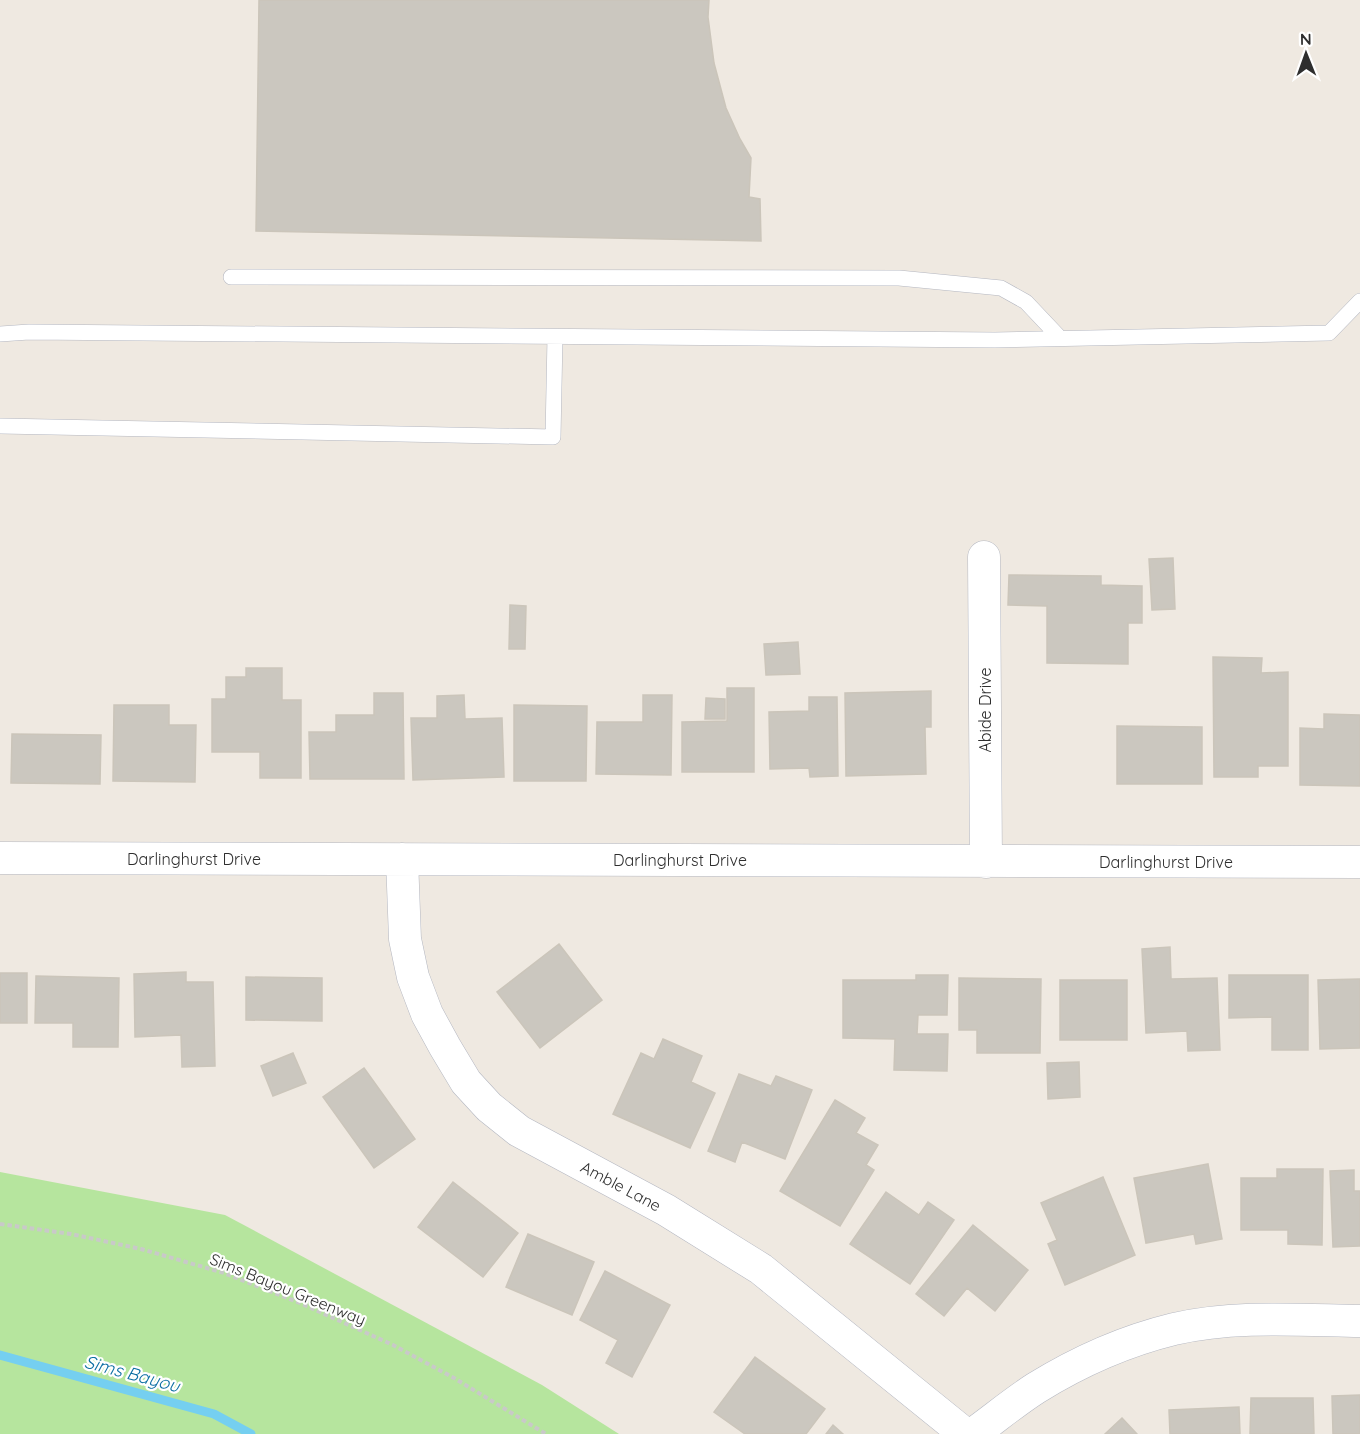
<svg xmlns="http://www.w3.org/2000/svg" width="1360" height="1434" viewBox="0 0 1360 1434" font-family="Quicksand,sans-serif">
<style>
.green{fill:#b6e59e}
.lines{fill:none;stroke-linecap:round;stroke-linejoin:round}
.stream{stroke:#75cff0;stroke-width:9}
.building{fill:#cbc7bf;stroke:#cbc5ba;stroke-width:1.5}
.lane-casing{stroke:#b4b7c1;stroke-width:16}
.street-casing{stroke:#b4b7c1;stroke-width:33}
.path{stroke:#c9c9c9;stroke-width:4;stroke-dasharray:4.5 3;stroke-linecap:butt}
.lane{stroke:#fff;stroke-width:15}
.street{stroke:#fff;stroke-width:32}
.labels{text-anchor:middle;stroke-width:4.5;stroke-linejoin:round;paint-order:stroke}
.street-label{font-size:16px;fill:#2e2e2e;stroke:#fff}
.water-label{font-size:18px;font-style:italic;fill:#0d6fa3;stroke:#fff}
</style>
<rect width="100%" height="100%" fill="#efe9e1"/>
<path class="green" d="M0 1172 225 1215 542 1385 619 1434H0Z"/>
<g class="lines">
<path class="stream" d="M0 1355 214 1414 251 1434"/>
</g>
<path class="building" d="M259 0H709L708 17 714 63 726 108 740 139 751 158 749 197 760 199 761 241 256 231Z
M1173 558 1175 609 1152 610 1149 559Z
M1009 575 1101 576V585L1142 586V623H1128V664L1047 663V606L1008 605Z
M510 605 526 606 525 649H509Z
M798 642 800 674 766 675 764 644Z
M1213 657 1262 658 1261 673 1288 672V766H1258V777H1214Z
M246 668H282V700H301V778H260V752H212V699H226V677H246Z
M727 688H754V772H682V722L727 721Z
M931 691V727H925L926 774 846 776 845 693Z
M374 693H403L404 779H310L309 732H336V715H374Z
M464 695 465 719 502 718 504 777 413 780 411 718H437V696Z
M643 695H672L671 775 596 774 597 722H643Z
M809 697H837L838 776 810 777 809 768 770 769 769 712 809 711Z
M706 698 725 699V719H705Z
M114 705H169V725H196L195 782 113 781Z
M514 705 587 706 586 781H514Z
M1324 714 1360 715V786L1300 785V728L1324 729Z
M1117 726 1202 727V784H1117Z
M12 734 101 735 100 784 11 783Z
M559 944 602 1000 540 1048 497 992Z
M1170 947 1171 979 1217 978 1220 1050 1188 1051 1187 1031 1146 1033 1142 949Z
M186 972V982H213L215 1066 182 1067 181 1035 135 1037 134 974Z
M0 973H27V1023H0Z
M916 975H948L947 1015H918L917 1034H948L947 1071 894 1070 895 1039 843 1038V980H916Z
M1229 975H1308V1050H1272V1017L1229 1018Z
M36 976 119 978 118 1047H73V1023H35Z
M246 977 322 978V1021L246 1020Z
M959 978 1041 979 1040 1053H977V1030H959Z
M1360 979V1048L1320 1049 1318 980Z
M1060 980H1127V1040H1060Z
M663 1039 702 1056 691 1082 715 1093 690 1148 613 1114 641 1053 654 1059Z
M293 1053 306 1083 273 1096 261 1066Z
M1079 1062 1080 1097 1048 1099 1047 1063Z
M364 1068 415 1139 374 1168 323 1097Z
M739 1074 771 1086 776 1076 812 1090 785 1159 742 1142 735 1162 708 1151Z
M835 1100 865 1118 856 1133 878 1145 866 1165 874 1170 840 1226 780 1191Z
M1208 1164 1222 1239 1196 1244 1194 1234 1146 1243 1134 1178Z
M1277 1169H1323L1322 1245 1288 1244V1230H1241V1178H1277Z
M1354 1170V1191H1360V1246L1333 1247 1330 1171Z
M1103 1177 1135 1255 1065 1285 1048 1244 1057 1240 1041 1203Z
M453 1182 518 1233 483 1277 418 1227Z
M886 1192 919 1215 928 1202 954 1220 910 1284 850 1244Z
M973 1225 1028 1270 995 1311 967 1288 944 1316 916 1294Z
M528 1234 594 1262 572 1315 506 1287Z
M605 1271 670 1305 632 1377 606 1363 618 1340 580 1320Z
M755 1357 825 1409 806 1434H745L714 1412Z
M1360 1395V1434H1333L1332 1396Z
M1251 1398H1313L1314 1434H1250Z
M1239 1407 1240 1434H1170L1169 1410Z
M1122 1418 1137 1434H1105Z
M833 1425 843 1434H826Z"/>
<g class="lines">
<defs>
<path id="lane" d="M231 277 899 278 1001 288 1026 302 1060 338
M0 334 29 332 995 340 1329 333 1360 301
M0 426 553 437 555 337"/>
<path id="street" d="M984 557 986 862
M0 858 1360 862
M402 859 405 939 413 977 427 1014 445 1047 466 1082 489 1107 519 1131 666 1210 761 1269 965 1434
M973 1434C994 1419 1014 1402 1036 1388 1078 1362 1125 1341 1174 1329 1234 1315 1299 1320 1360 1321"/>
</defs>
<use href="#lane" class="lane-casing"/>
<use href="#street" class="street-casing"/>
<path class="path" d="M0 1224 71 1234 141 1249 224 1273 300 1303 393 1345 454 1378 546 1434"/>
<use href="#lane" class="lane"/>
<use href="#street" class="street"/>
</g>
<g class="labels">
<g class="street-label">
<text transform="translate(985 710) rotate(-90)" y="6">Abide Drive</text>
<text x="194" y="865">Darlinghurst Drive</text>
<text x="680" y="866">Darlinghurst Drive</text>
<text x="1166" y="868">Darlinghurst Drive</text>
<text transform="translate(621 1186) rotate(28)" y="6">Amble Lane</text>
<text transform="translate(288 1289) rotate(22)" y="6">Sims Bayou Greenway</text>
</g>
<g class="water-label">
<text transform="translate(132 1374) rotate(15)" y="6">Sims Bayou</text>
</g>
</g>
<g transform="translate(1306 54) rotate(359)" stroke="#ffffff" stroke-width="4.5" paint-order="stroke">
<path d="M0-4.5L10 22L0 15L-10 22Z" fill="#2e2e2e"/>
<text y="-9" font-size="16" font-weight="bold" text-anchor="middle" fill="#2e2e2e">N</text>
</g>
</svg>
